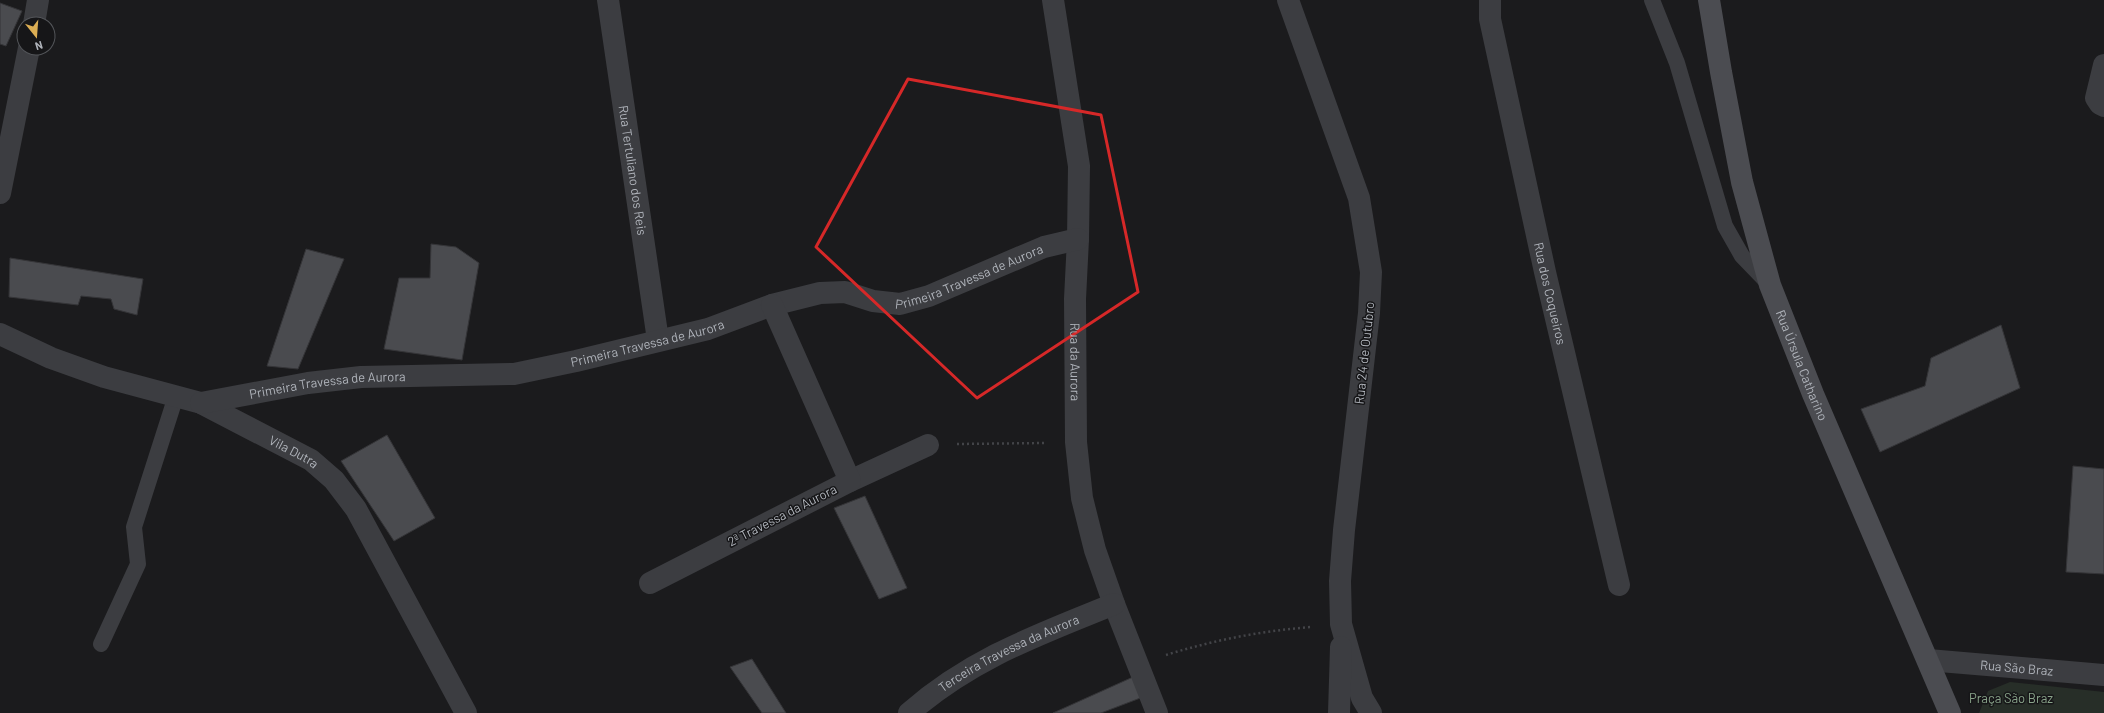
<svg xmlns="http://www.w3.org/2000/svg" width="2104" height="713" viewBox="0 0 2104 713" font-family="Barlow,sans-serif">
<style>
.green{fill:#272e28}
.building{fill:#4a4b4f;stroke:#353538}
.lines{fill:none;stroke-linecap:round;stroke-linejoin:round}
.path{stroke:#434448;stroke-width:2.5;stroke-dasharray:2 3;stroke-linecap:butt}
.lane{stroke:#3c3d41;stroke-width:16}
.street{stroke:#3c3d41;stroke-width:22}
.secondary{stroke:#4b4c51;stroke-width:22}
.marked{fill:none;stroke:#d62828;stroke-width:3;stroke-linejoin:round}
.labels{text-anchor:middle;stroke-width:3;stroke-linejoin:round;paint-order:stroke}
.street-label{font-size:13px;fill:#afb3ba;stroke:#161618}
.park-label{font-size:13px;fill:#89a38a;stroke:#161618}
</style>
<rect width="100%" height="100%" fill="#1b1b1d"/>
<path class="green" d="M2010 682 2104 692V713H1979L1988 691Z"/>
<path class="building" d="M0 3 22 11 6 46 0 44Z
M431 244 456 247 479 263 462 360 384 349 399 278H430Z
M306 249 344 259 298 369 267 366Z
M10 258 143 279 137 315 114 309 111 299 81 296 78 305 9 297Z
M2001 325 2020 388 1880 452 1861 409 1925 386 1931 358Z
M387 435 435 518 394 541 341 461Z
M2073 466 2104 469V574L2066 572Z
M865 496 907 588 879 599 834 508Z
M752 659 786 713H762L730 667Z
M1133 677 1143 697 1101 713H1053Z"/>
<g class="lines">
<path class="path" d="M957 444 1045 443
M1166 655C1214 640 1261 631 1311 627"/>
<path class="lane" d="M1652 0 1677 63 1725 226 1742 256 1769 284
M101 644 138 564 134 527 176 396"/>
<g class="street">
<path id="s1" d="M608 0 658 340"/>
<path id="s2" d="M1053 0 1079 166 1078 239 1075 299 1076 442 1082 498 1095 550 1114 604 1157 713"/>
<path d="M1288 0 1359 198 1371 272 1369 313 1344 530 1340 581 1341 624 1362 698 1371 713"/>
<path id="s3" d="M1490 0V19L1545 272 1619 585"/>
<path d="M34 24 38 0"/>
<path d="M2104 65 2096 98 2100 104 2104 106"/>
<path d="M0 193 29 48"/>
<path id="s4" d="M0 334 51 358 104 377 201 403 311 460 334 480 356 509 466 713"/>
<path id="s5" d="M201 403 308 383 361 377 514 374 576 361 708 329 772 305 820 293 845 292 873 301 900 304 929 296 1044 247 1078 239"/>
<path d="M850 481 928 445"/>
<path d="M650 583 850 481 772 305"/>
<path id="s6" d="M1928 660 2104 675"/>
<path id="s7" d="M909 713C972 658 1038 635 1114 604"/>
<path d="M1339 713 1341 647"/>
</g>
<path class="secondary" id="s8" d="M1709 0 1721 72 1742 182 1770 285 1813 394 1950 713"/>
</g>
<path class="marked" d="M908 79 1101 115 1138 292 977 398 816 247Z"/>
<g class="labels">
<g class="street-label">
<text dy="5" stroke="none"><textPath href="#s1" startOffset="172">Rua Tertuliano dos Reis</textPath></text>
<text dy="5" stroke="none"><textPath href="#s5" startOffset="788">Primeira Travessa de Aurora</textPath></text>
<text dy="5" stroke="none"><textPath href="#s3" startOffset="300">Rua dos Coqueiros</textPath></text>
<text dy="5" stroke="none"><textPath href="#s5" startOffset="452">Primeira Travessa de Aurora</textPath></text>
<text transform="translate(1364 353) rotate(-84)" y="5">Rua 24 de Outubro</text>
<text dy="5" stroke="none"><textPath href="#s2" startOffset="364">Rua da Aurora</textPath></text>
<text dy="5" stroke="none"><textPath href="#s8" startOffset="378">Rua Úrsula Catharino</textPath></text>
<text dy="5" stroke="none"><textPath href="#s5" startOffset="128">Primeira Travessa de Aurora</textPath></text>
<text dy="5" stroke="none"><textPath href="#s4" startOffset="318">Vila Dutra</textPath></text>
<text transform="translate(782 515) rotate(-27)" y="5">2ª Travessa da Aurora</text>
<text dy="5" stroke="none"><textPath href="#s7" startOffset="117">Terceira Travessa da Aurora</textPath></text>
<text dy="5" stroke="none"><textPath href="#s6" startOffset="89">Rua São Braz</textPath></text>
</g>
<g class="park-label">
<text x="2011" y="703">Praça São Braz</text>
</g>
</g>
<g transform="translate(36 36) rotate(163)"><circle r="19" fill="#161618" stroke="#535559"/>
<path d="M0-3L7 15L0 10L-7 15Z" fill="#dcae54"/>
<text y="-6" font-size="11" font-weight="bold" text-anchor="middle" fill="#afb3ba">N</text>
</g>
</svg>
